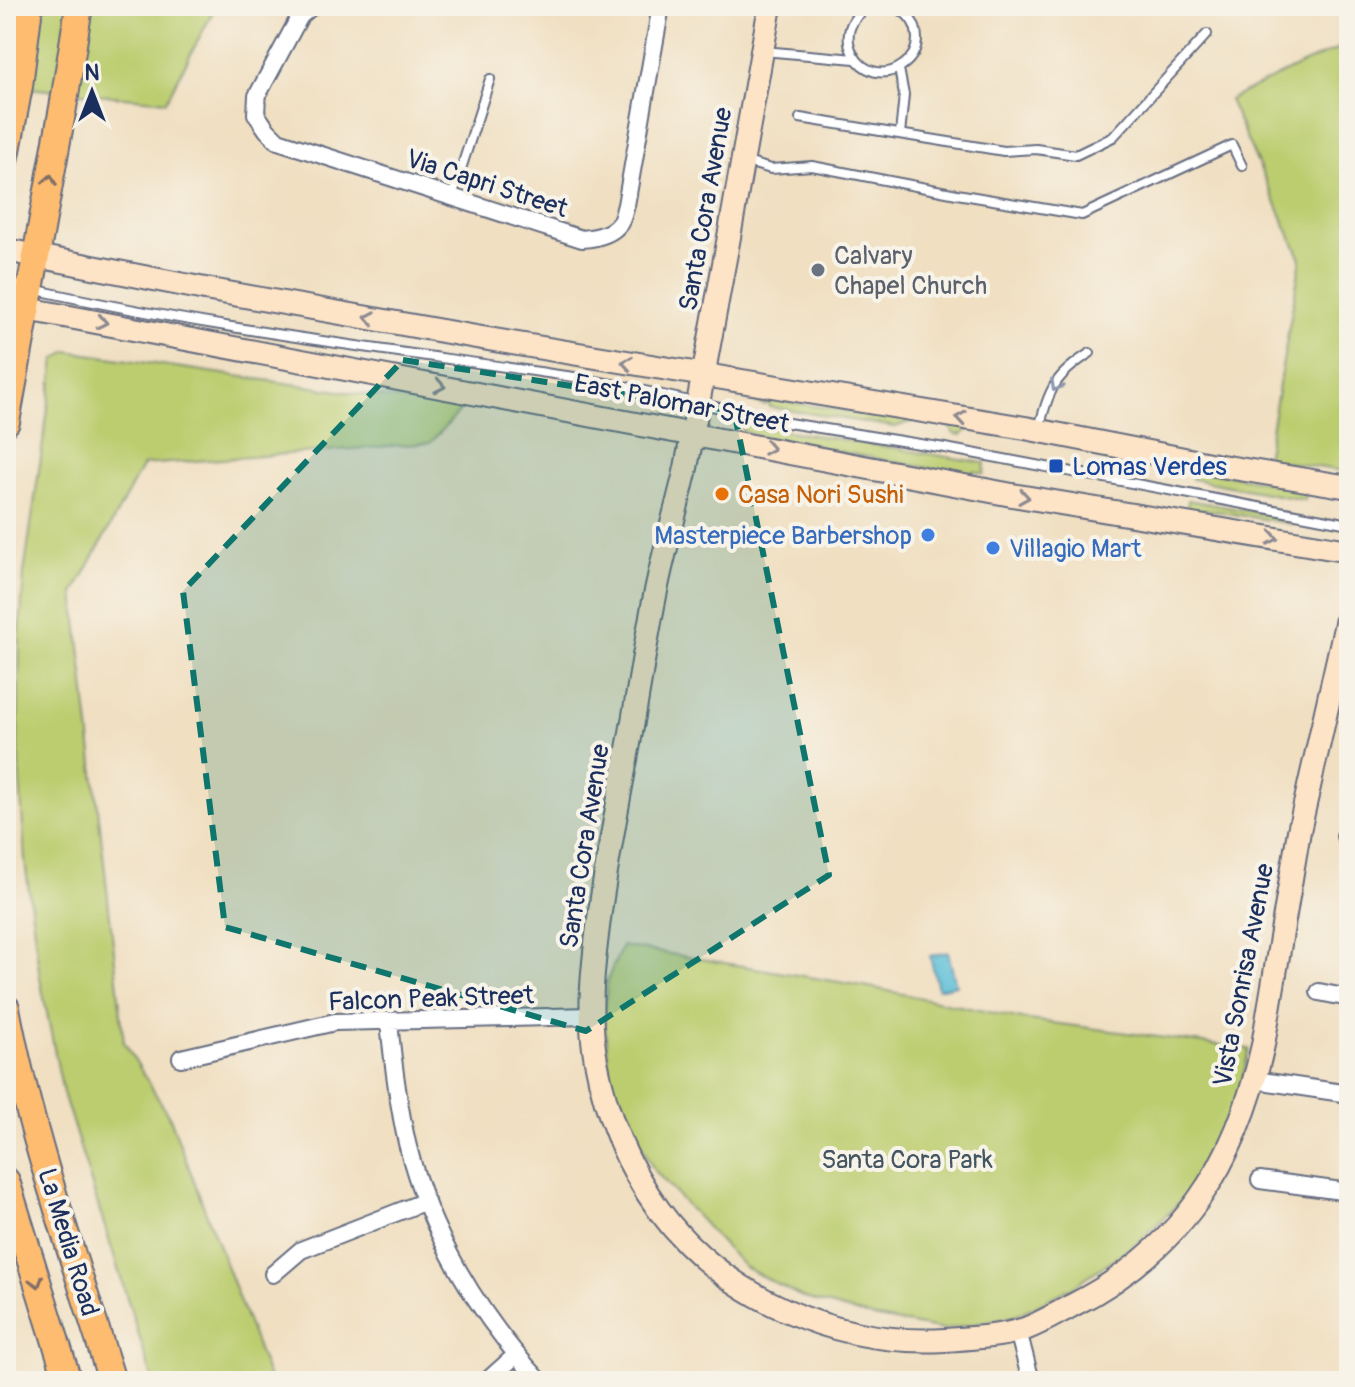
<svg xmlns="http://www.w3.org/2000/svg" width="1355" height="1387" viewBox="0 0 1355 1387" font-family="Pangolin,sans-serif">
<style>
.green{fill:#bccd70;stroke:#6c7e67;stroke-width:2}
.water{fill:#58bdd6;stroke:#3a769a;stroke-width:2}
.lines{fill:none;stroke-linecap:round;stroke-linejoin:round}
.lane-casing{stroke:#666d81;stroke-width:12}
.street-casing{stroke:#666d81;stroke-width:20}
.secondary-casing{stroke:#666d81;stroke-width:26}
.primary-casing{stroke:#666d81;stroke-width:30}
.lane{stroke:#fff;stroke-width:8}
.street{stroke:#fff;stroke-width:16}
.secondary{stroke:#fee4c6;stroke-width:22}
.primary{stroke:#fdbc70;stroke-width:26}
.oneway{stroke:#816e66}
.oneway2{stroke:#8c8a92}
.oneway3{stroke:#8d97ae}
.marked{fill:#0f766e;fill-opacity:0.2;stroke:#0f766e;stroke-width:6;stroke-dasharray:16 10;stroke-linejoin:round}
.worship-dot{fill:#6b7280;stroke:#f7f3e8;stroke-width:3}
.transit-dot{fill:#1a4fb4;stroke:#f7f3e8;stroke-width:3}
.food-dot{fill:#e8710a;stroke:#f7f3e8;stroke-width:3}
.shop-dot{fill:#3f7fe0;stroke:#f7f3e8;stroke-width:3}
.labels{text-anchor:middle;stroke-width:8;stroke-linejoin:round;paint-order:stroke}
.street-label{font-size:26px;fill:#1b2f5e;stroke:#f7f3e8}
.worship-label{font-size:26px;fill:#5b616d;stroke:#f7f3e8;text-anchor:start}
.transit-label{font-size:26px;fill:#164399;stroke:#f7f3e8;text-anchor:start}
.food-label{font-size:26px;fill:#c56008;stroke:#f7f3e8;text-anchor:start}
.shop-label{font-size:26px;fill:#366cbe;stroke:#f7f3e8;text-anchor:end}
.park-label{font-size:26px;fill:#435662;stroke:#f7f3e8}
</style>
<rect width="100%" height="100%" fill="#f7f3e8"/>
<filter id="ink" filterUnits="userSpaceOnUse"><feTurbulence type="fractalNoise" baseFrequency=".0125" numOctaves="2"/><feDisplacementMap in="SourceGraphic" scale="16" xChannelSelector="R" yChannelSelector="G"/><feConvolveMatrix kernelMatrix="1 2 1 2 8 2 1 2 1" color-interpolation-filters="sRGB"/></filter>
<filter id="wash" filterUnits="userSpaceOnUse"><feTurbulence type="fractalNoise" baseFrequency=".006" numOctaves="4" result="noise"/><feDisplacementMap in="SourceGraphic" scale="32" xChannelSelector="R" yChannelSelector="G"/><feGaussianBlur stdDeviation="1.8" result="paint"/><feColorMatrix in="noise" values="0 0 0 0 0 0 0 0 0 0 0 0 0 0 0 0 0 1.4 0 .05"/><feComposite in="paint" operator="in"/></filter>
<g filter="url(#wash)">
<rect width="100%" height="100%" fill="#f0dfc1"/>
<path class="green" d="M6 6H216L166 101 6 86Z
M1349 44V472L1266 459 1301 259 1229 100 1298 66Z
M67 351 462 409 430 443 143 465 74 593 124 1042 170 1118 270 1381H153L63 1093 40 978 25 861 18 746 20 630 24 573 55 360Z
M749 395 867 415 973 426 962 435 954 434 949 425 916 420 895 427 769 407V403H766L765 405 749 401Z
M744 424 760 427 761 429 764 430V427L985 463 984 474 973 471 972 476 764 438 742 431Z
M1194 469 1306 489 1304 500 1192 479Z
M1188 500 1294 519 1293 524 1209 510H1187Z
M622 946 869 987 1022 1019 1249 1049 1231 1133 1187 1195 1141 1240 1071 1288 1015 1316 943 1330 872 1317 804 1298 744 1267 654 1170 629 1121 609 1073 604 1015 608 978Z"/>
<path class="water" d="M948 952 956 985 938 989 930 956Z"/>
</g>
<g filter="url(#ink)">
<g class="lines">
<defs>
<path id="lane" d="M872 6C822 27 862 95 903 65 912 59 917 49 917 39 917 23 907 12 893 6
M763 51 855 59
M899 69 904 95 900 134
M800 118 1004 151 1036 149 1076 155 1113 137 1207 34
M743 161 771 169 812 166 957 194 1082 215 1232 145 1242 166
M452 197 490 79
M6 283C193 327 384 349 574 377L627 387 782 422 945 448 1349 524
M1039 428C1050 388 1054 376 1090 353"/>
<path id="street" d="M312 6 300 16 257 96 256 114 267 130 278 141 582 239C594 238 611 235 619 224 623 220 624 211 626 205L661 6
M1345 836H1349
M1319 992 1349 998
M389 1022C393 1063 398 1103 407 1143 429 1232 478 1315 540 1381
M181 1058 335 1022 590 1016
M1255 1080 1349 1094
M1260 1180 1349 1192
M273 1274 301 1250 426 1201
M1018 1331 1031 1381
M487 1381 516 1355"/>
<path id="secondary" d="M770 6C757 83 743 160 729 237 715 314 701 391 686 468 678 504 667 540 659 577 647 630 640 684 630 738 619 798 607 858 599 919 593 966 587 1013 596 1061 606 1114 627 1166 659 1210 724 1298 837 1346 945 1340 972 1338 999 1337 1025 1329 1041 1323 1056 1314 1071 1306 1181 1251 1237 1164 1263 1045L1299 831 1349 610
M6 250 205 289 476 337 1025 428 1215 465 1349 487
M6 305 1012 495 1349 551"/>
<path id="primary" d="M6 156 19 86 29 6
M6 422 64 102 79 6
M6 1008C30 1135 74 1258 112 1381
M6 1181 68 1381"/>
</defs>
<use href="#lane" class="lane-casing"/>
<use href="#street" class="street-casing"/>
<use href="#secondary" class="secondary-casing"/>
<use href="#primary" class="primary-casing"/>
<use href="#lane" class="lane"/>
<use href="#street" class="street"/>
<use href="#secondary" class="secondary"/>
<use href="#primary" class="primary"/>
</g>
<defs><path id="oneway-chevron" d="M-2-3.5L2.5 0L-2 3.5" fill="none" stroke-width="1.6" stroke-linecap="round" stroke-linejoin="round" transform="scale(2)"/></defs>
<g class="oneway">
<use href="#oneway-chevron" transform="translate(50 180) rotate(-80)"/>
<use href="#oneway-chevron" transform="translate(37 1282) rotate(73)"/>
</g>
<g class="oneway2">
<use href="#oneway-chevron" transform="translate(370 318) rotate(-170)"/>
<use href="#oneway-chevron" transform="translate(102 322) rotate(11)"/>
<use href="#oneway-chevron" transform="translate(627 363) rotate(-170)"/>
<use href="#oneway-chevron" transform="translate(440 386) rotate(11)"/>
<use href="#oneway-chevron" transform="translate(961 418) rotate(-171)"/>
<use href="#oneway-chevron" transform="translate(769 448) rotate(11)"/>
<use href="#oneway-chevron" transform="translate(1024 497) rotate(9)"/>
<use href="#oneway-chevron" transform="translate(1273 538) rotate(10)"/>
</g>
<use class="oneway3" href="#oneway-chevron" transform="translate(1056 386) rotate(119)"/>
</g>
<path class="marked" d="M403 360 734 411 829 875 586 1031 225 927 183 591Z"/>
<circle class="worship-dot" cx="818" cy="270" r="8"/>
<rect class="transit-dot" x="1048" y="458" width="16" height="16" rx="4"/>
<circle class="food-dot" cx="722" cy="494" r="8"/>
<g class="shop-dot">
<circle cx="928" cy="535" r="8"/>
<circle cx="993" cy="548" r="8"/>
</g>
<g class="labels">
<g class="street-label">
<text transform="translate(487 183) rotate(18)" y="9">Via Capri Street</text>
<text transform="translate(705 209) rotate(-80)" y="9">Santa Cora Avenue</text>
<text transform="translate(682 403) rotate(11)" y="9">East Palomar Street</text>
<text transform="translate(584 846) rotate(-81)" y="9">Santa Cora Avenue</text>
<text transform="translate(1243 975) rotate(-79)" y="9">Vista Sonrisa Avenue</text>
<text transform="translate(431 998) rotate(-2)" y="9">Falcon Peak Street</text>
<text transform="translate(69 1242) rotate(73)" y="9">La Media Road</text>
</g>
<g class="worship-label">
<text x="834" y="264">Calvary<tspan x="834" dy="30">Chapel Church</tspan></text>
</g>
<g class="transit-label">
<text x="1072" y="475">Lomas Verdes</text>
</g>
<g class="food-label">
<text x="738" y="503">Casa Nori Sushi</text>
</g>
<g class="shop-label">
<text x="912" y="544">Masterpiece Barbershop</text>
<text x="1009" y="557" text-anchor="start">Villagio Mart</text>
</g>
<g class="park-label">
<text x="907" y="1168">Santa Cora Park</text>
</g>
</g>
<rect width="1355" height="1387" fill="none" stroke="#f7f3e8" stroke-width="32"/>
<g transform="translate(92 92)" stroke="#f7f3e8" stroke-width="6" paint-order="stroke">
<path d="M0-6L14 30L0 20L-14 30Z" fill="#1b2f5e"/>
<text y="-12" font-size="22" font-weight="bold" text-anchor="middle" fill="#1b2f5e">N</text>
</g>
</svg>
